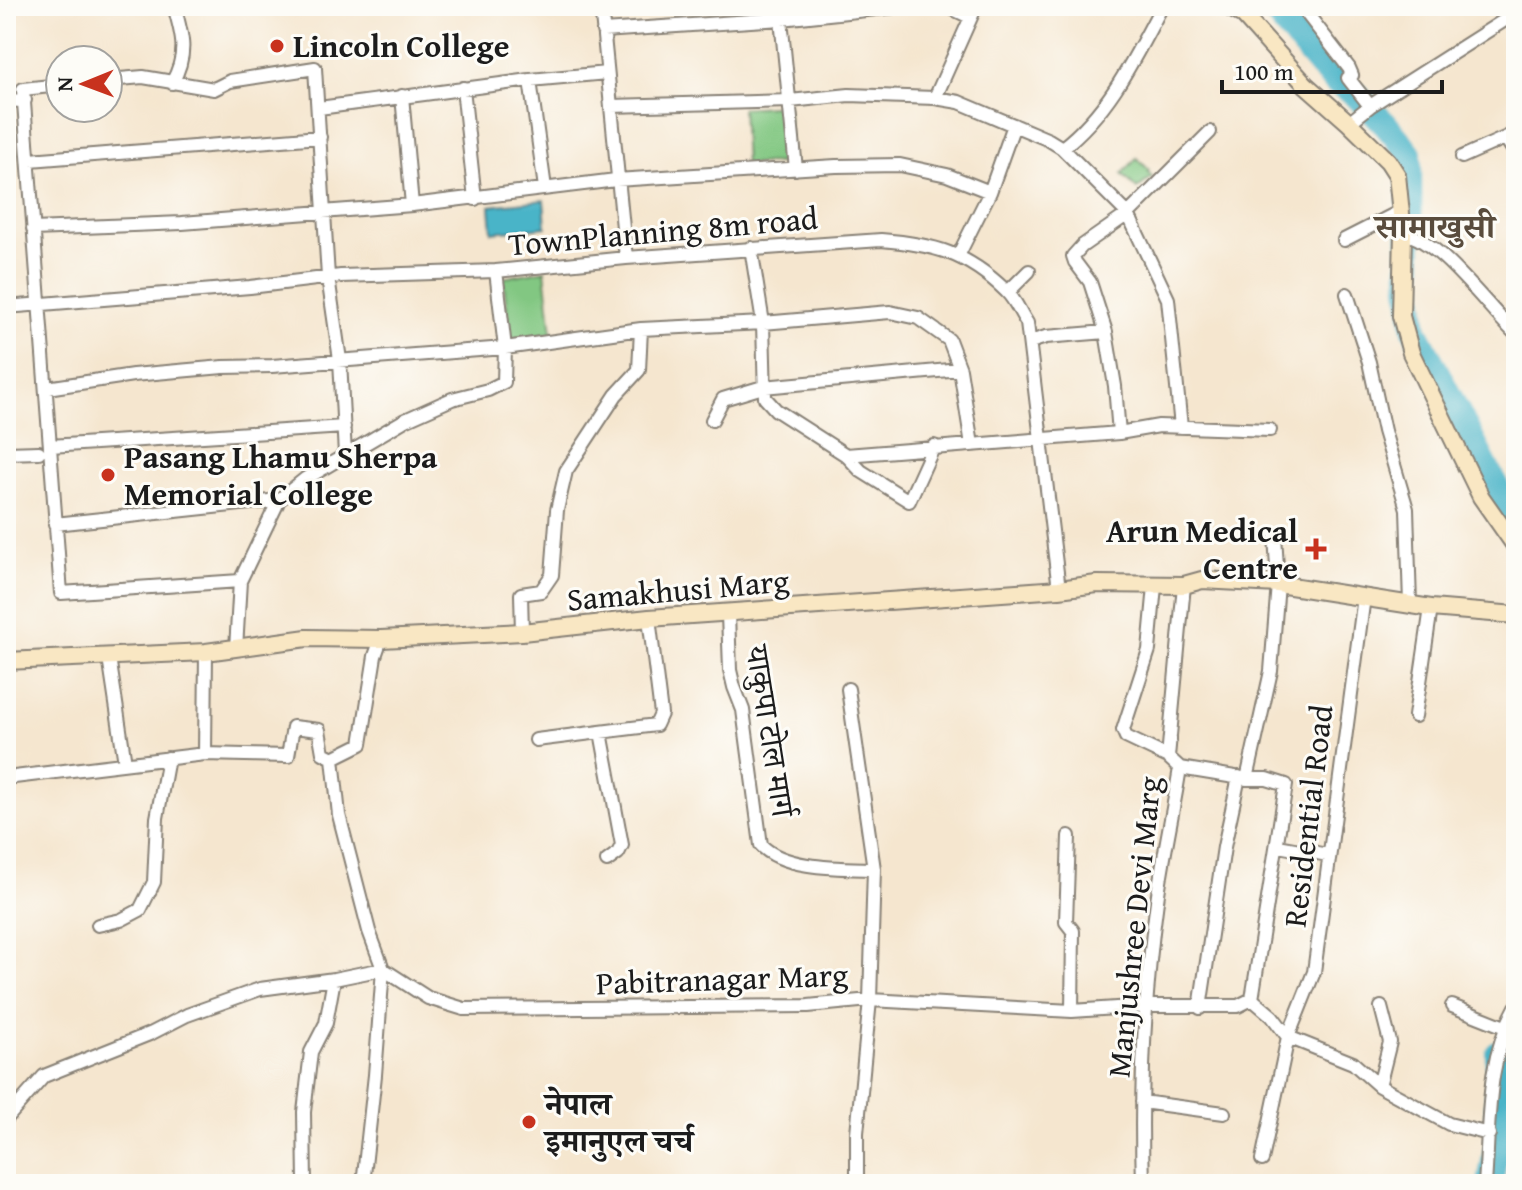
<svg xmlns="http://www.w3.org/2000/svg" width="1522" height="1190" viewBox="0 0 1522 1190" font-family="'Gentium Book Plus','Noto Serif Devanagari',serif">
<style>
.green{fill:#82c782;stroke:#4f724f;stroke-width:2}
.water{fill:#4ab4c8;stroke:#336872;stroke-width:2}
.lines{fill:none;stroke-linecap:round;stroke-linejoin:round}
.river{stroke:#4ab4c8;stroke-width:26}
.street-casing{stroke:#888176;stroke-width:16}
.secondary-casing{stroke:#888176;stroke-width:20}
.street{stroke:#fff;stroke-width:12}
.secondary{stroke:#f9e7c3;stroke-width:16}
.poi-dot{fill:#c8321e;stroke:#fdfcf7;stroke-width:3}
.labels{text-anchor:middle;stroke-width:6;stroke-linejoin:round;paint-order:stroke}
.poi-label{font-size:32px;font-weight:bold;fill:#1c1c1c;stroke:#fdfcf7;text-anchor:start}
.street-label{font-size:32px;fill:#1c1c1c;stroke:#fdfcf7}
.neighbourhood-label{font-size:34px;font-weight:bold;fill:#594c3d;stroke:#fdfcf7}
</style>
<rect width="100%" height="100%" fill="#fdfcf7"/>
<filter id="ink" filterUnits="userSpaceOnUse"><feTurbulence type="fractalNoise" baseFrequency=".0125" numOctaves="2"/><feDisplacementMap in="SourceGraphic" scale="16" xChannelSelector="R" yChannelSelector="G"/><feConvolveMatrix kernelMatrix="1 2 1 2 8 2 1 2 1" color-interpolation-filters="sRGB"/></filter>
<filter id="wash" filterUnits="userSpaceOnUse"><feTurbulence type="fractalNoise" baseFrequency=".006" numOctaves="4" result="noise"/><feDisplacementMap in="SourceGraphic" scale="32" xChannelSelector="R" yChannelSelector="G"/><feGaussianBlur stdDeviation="1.8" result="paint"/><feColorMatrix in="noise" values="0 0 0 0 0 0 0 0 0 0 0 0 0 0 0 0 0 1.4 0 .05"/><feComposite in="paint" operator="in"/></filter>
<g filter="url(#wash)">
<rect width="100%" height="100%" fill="#f5e6cf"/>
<path class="green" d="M787 105 791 162 745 165 742 108Z
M1137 158 1149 170 1148 172 1152 177 1137 189 1122 174Z
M545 270 552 333 511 340 503 278Z"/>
<path class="water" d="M544 200 546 227 492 232 490 206Z"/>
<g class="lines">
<path class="river" d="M1270 6 1320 66 1336 82 1354 93 1386 125 1409 153 1410 286 1415 330 1516 525
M1490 1184 1497 1144 1498 1054"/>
</g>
</g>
<g filter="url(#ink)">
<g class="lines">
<defs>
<path id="street" d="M601 6 626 258
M947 6 970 17
M1301 6 1349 68 1352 75 1348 78 1370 106
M781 19 796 169
M603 31 781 19 904 6
M108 80 143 77 214 89 230 81 315 68 328 277 340 360 345 455
M530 80 545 188
M172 83C188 54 183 37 174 6
M60 85 23 89 61 593 240 581 279 500 305 479 405 420 452 399 488 390 504 382 505 348 496 271
M463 88 475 199
M402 96 412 205
M935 98 976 6
M6 101 25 100
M611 106 790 101 849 95 935 98 959 102 1049 140 1062 148 1128 214 1168 299 1181 427
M319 108 530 80 607 73
M1349 123 1370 106 1508 18
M1506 139 1516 154
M1062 148C1109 112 1135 57 1162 6
M1462 157 1516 133
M30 160 320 137
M33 229 182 223 412 205 616 180 836 166 900 165 947 175 990 192
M1403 233C1439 239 1487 307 1516 334
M1344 240 1401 211
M751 248 763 323 765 398 776 410 846 455 861 471 909 501 934 446
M959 254 990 192 1014 125
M1008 292 1029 271
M1347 294 1369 362 1384 431 1407 509 1410 604
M6 307 250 287 341 276 496 271 626 258 881 240C934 244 967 253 1006 291 1015 299 1020 313 1027 323L1059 589
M1030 342 1046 337 1106 332
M47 388 133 375 223 367 272 366 505 348 641 329 763 323 890 312 918 318 949 340 960 369 972 445
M712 420 723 399 763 387 960 369
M1119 433 1115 386 1106 332 1090 282 1075 262 1073 256 1082 246 1128 214 1210 132
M50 446 344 427
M6 453 39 452
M846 455 1119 433 1159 426 1270 430
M55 524 279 500
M1155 586 1149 650 1123 730 1126 737 1168 757
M728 614 730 670 734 687 743 710 761 845C784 870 843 868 874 869L870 1000 857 1133V1184
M522 632 521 594 541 591 552 575 557 510 566 471 616 395 639 370 641 329
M236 649 240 581
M109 657 125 763
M848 689 874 869
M1415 716 1431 608
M601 732 622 845 618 853 607 861
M536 740 656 725 661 714 649 618
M205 754 206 652
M333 758 339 815 369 931 383 969 375 1075 363 1184
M1180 768 1247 779H1267L1286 785 1252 999
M6 778 205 754 288 756 293 727 319 730 323 753 333 758 361 744 375 656 381 639
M1247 779 1271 671 1278 584 1275 535
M1069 836 1066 922 1073 931 1072 1011
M1278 846 1328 855
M98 925 121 920 140 910 154 882 157 818 168 758
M1252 999 1272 1016 1288 1037 1353 1063 1379 1086 1449 1124 1489 1134
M1452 1006 1505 1027
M1200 1008 1224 847 1239 777
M1379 1086 1390 1042 1381 1007
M1142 1102 1224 1113
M6 1119 44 1076 152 1033 187 1015 260 989 334 979 383 969 428 998 464 1009 808 1006 870 1000 1072 1011 1146 1006H1238L1252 999
M1262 1160 1288 1037 1314 972 1364 597
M305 1184 304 1112 311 1052 326 1023 334 979
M1088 1184 1143 1180 1168 1184
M1143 1184C1140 1090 1144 995 1157 901 1163 857 1173 812 1180 768L1168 757 1184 585
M1485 1184C1490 1122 1485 1063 1516 1007"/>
<path id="secondary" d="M1226 6 1243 15 1306 85 1349 123 1388 161 1397 175 1403 233 1401 316 1411 353 1481 497 1516 547
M6 661 206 652 307 638 381 639 522 632 649 618 1059 589 1097 584 1184 585 1202 580 1278 584 1431 608 1516 615"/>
</defs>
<use href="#street" class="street-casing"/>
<use href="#secondary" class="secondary-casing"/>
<use href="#street" class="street"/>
<use href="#secondary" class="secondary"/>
</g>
</g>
<g class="poi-dot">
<circle cx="277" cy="46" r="8"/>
<circle cx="108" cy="475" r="8"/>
<path d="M1312 537h8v8h8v8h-8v8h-8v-8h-8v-8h8z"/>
<circle cx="529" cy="1122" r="8"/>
</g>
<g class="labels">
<g class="poi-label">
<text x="293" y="57">Lincoln College</text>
<text x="124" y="468">Pasang Lhamu Sherpa<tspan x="124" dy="37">Memorial College</tspan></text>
<text x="1298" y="542" text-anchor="end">Arun Medical<tspan x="1298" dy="37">Centre</tspan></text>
<text x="545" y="1115">नेपाल<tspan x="545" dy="37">इमानुएल चर्च</tspan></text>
</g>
<g class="street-label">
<text transform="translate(663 231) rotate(-5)" y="11">TownPlanning 8m road</text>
<text transform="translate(678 590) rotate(-5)" y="11">Samakhusi Marg</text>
<text transform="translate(770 731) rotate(81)" y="11">याकुपा टोल मार्ग</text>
<text transform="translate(1308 816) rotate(-83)" y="11">Residential Road</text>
<text transform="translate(1134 927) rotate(-84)" y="11">Manjushree Devi Marg</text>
<text transform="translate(722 979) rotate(-2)" y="11">Pabitranagar Marg</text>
</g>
<g class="neighbourhood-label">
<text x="1435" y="238">सामाखुसी</text>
</g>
</g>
<rect width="1522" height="1190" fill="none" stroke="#fdfcf7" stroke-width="32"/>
<g transform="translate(84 84) rotate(269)"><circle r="38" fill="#fdfcf7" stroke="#a3a29f" stroke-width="2"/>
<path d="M0-6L14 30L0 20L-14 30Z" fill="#c8321e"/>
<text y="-12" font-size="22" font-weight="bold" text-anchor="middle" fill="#1c1c1c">N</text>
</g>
<path d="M1222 80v12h220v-12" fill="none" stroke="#1c1c1c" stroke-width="4"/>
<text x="1234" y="80" font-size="24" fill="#1c1c1c" stroke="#fdfcf7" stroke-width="6" paint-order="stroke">100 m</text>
</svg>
